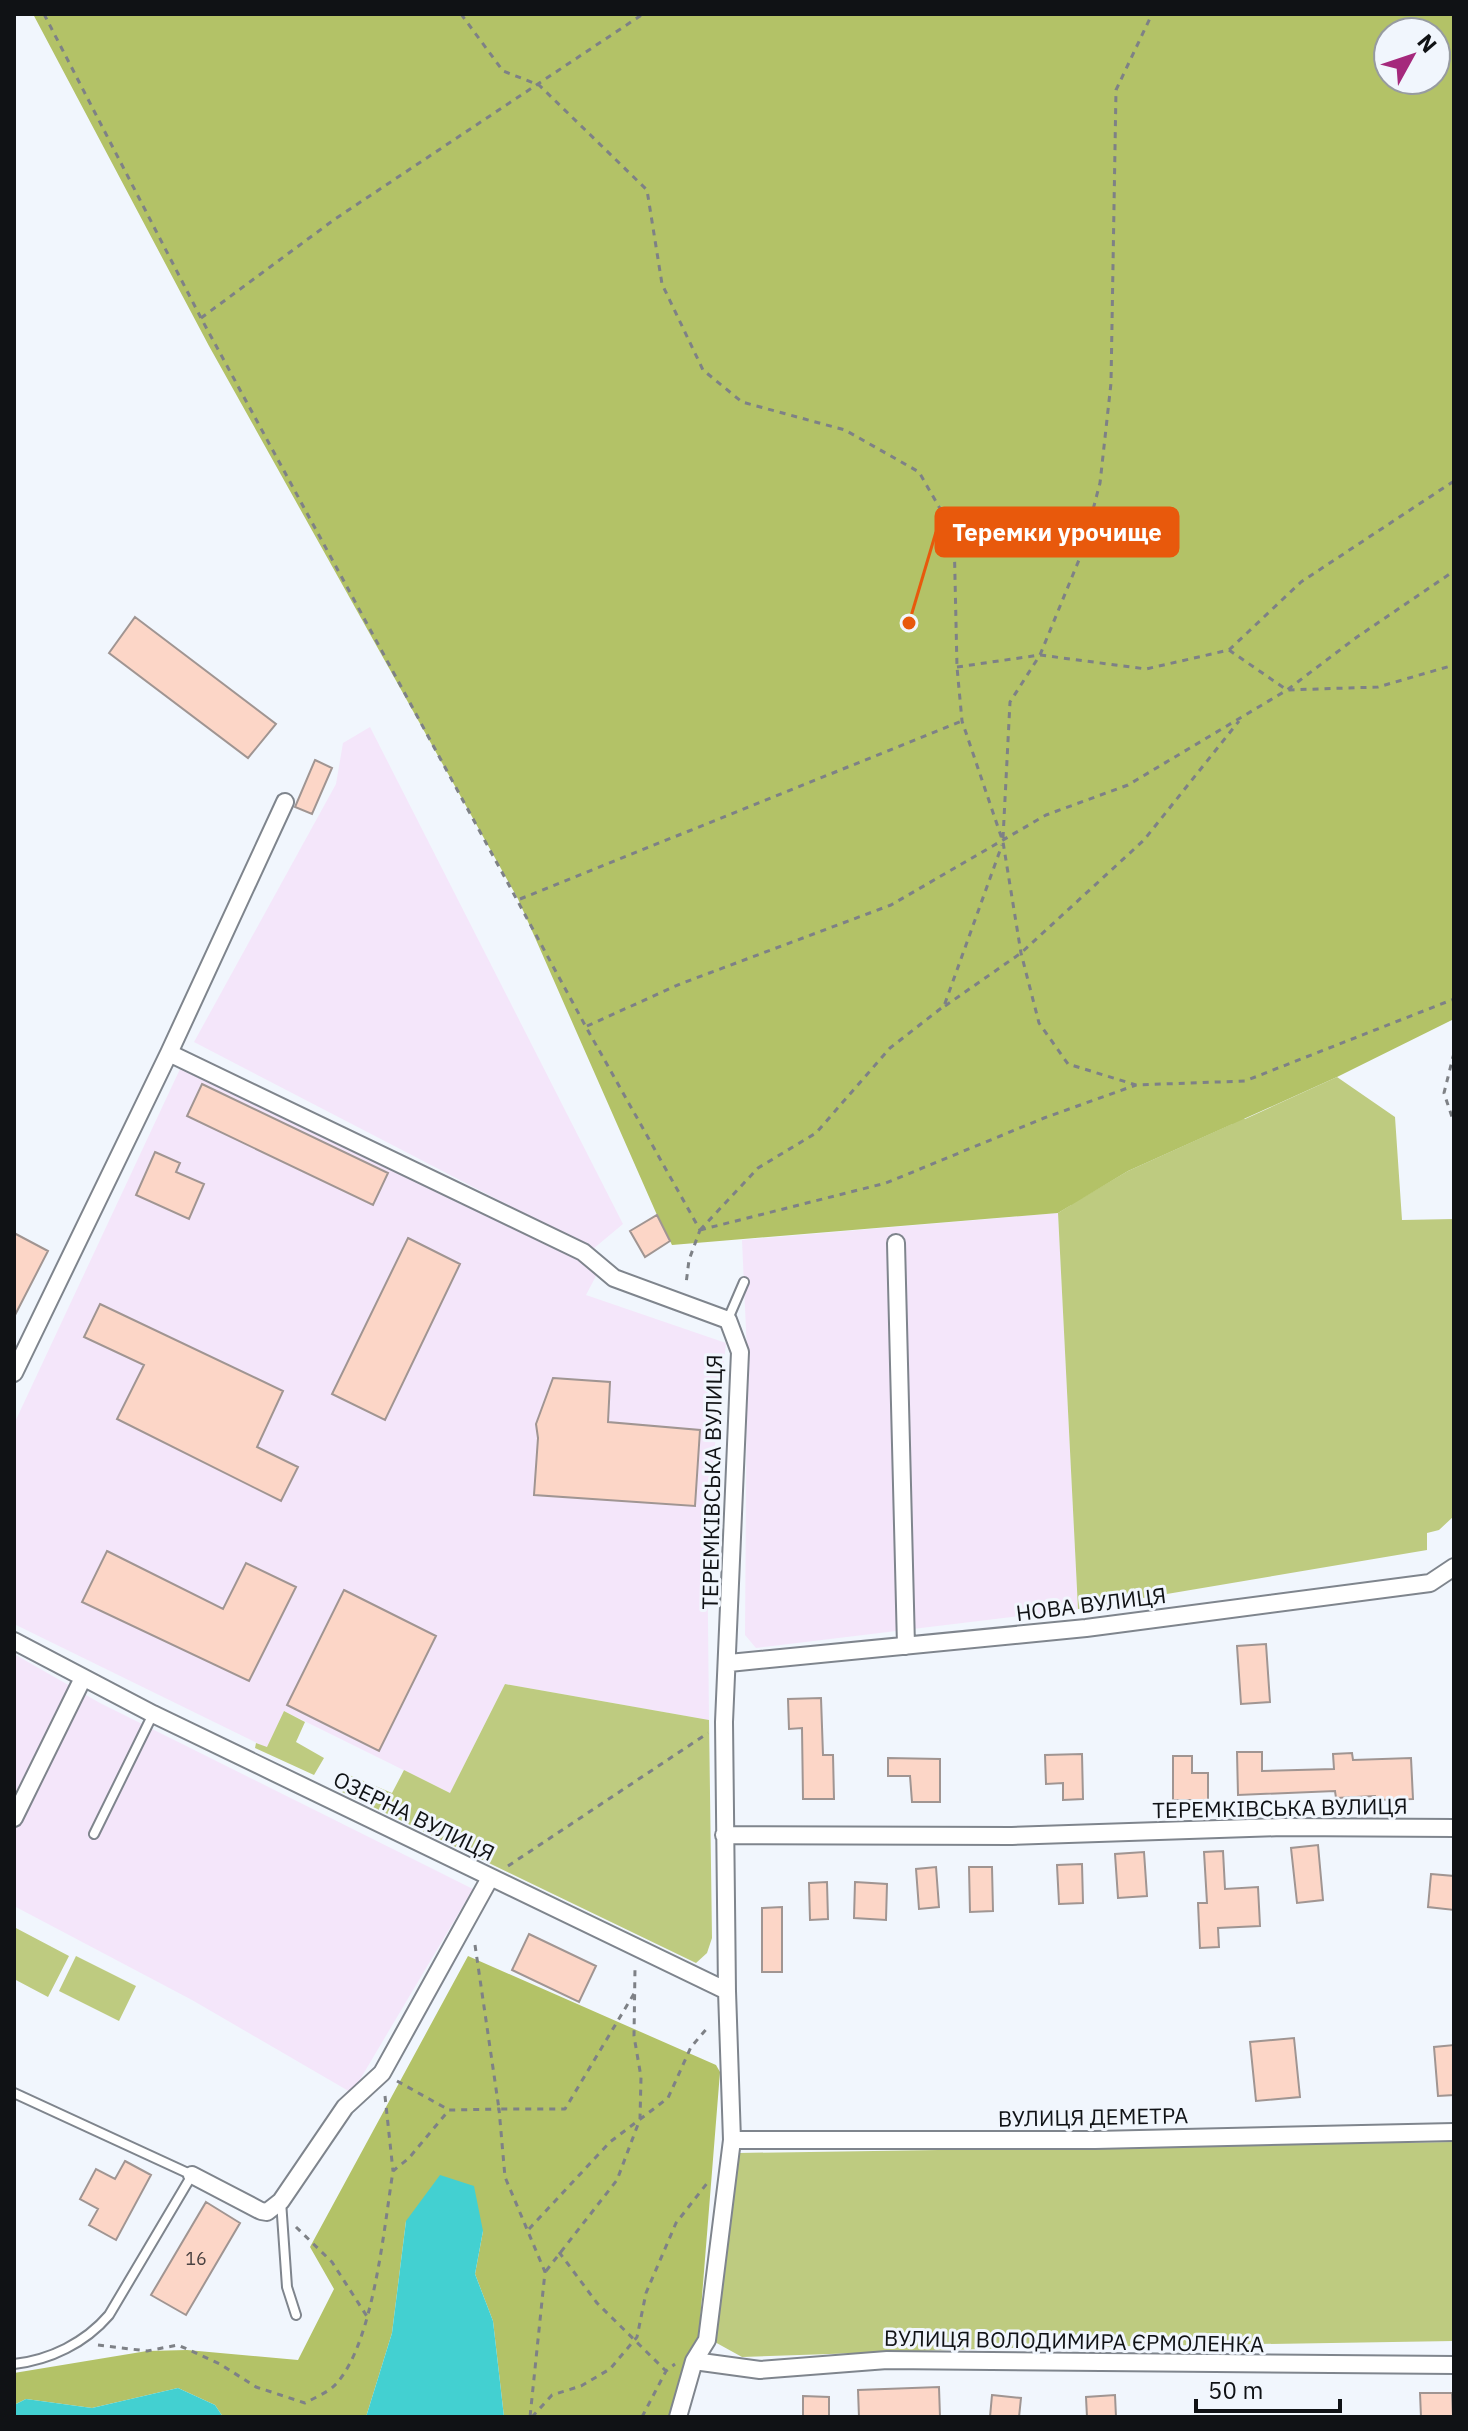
<svg xmlns="http://www.w3.org/2000/svg" width="1468" height="2431" viewBox="0 0 1468 2431" font-family="'IBM Plex Sans',sans-serif">
<style>
.industrial{fill:#f4e6fa}
.green{fill:#becb80;fill-rule:evenodd}
.forest{fill:#b3c267;fill-rule:evenodd}
.water{fill:#43d0d1}
.building{fill:#fcd6c7;stroke:#a09592;stroke-width:2}
.lines{fill:none;stroke-linecap:round;stroke-linejoin:round}
.lane-casing{stroke:#7f858d;stroke-width:12}
.street-casing{stroke:#7f858d;stroke-width:20}
.path{stroke:#7e8186;stroke-width:3;stroke-dasharray:6 6;stroke-linecap:butt}
.lane{stroke:#fff;stroke-width:8}
.street{stroke:#fff;stroke-width:16}
.labels{text-anchor:middle;stroke-width:6;stroke-linejoin:round;paint-order:stroke}
.number-label{font-size:18px;fill:#4b4342}
.street-label{font-size:22px;fill:#101215;stroke:#f1f6fd}
.leader{fill:none;stroke:#e8590c;stroke-width:3}
.callout-dot{fill:#e8590c;stroke:#f1f6fd;stroke-width:3}
.callout{fill:#e8590c;stroke:#e8590c;stroke-width:3}
.callout-label{font-size:24px;text-anchor:middle;font-weight:bold;fill:#fff}
</style>
<rect width="100%" height="100%" fill="#f1f6fd"/>
<path class="industrial" d="M370 727 623 1224 593 1249 194 1042 336 784 343 743Z
M180 1069 578 1258 596 1276 586 1295 726 1343 707 1520 709 1720 505 1684 450 1793 284 1711 267 1748 14 1624V1424Z
M1058 1213 1078 1609 756 1648 745 1635 747 1352 742 1240Z
M14 1654 100 1703 473 1889 352 2093 192 2000 14 1906Z"/>
<path class="green" d="M1337 1077 1395 1117 1402 1220 1454 1219V1516L1439 1530 1427 1533V1550L1078 1609 1058 1213 1071 1205C1076 1143 1137 1096 1197 1103 1214 1105 1229 1112 1245 1119ZM1175 1113C1196 1113 1213 1115 1232 1124L1128 1171 1082 1198C1091 1149 1129 1123 1175 1113Z
M505 1684 709 1720 712 1938 707 1953 696 1963 342 1792 349 1775 392 1793 404 1770 450 1793Z
M284 1711 305 1722 296 1742 324 1758 314 1775 255 1748 256 1743 267 1747Z
M14 1927 69 1956 48 1997 14 1979Z
M76 1956 136 1986 119 2021 59 1991Z
M1454 2142V2341L1010 2348 742 2357 713 2341 739 2153Z"/>
<path class="forest" d="M33 14H1454V1019L1337 1077 1128 1171 1058 1213 672 1245 657 1215 518 899 209 346ZM1388 32H1436V80H1388Z
M468 1956 716 2065 720 2072 699 2334 673 2417H504L493 2321 475 2274 483 2231 406 2221 392 2333 366 2417H223L215 2405 178 2388 92 2408 26 2399 14 2405V2373L147 2351 187 2350 298 2360 334 2289 310 2247Z"/>
<path class="water" d="M440 2175 474 2186 483 2231 475 2274 493 2321 504 2417H366L392 2333 406 2221Z
M178 2388 215 2405 223 2417H14V2405L26 2399 92 2408Z"/>
<path class="building" d="M135 617 276 724 248 758 109 653Z
M315 760 332 768 312 814 295 807Z
M202 1084 388 1173 373 1205 187 1116Z
M155 1152 180 1163 176 1172 204 1184 189 1219 136 1195Z
M657 1215 670 1241 645 1257 630 1231Z
M14 1233 48 1251 14 1317Z
M408 1238 460 1264 385 1420 332 1394Z
M100 1304 283 1391 257 1447 298 1467 281 1501 117 1419 144 1365 84 1337Z
M553 1378 610 1382 608 1422 700 1430 695 1506 534 1495 538 1438 536 1424Z
M107 1551 223 1609 246 1563 296 1587 249 1681 82 1602Z
M344 1590 436 1636 379 1751 287 1705Z
M1266 1644 1270 1702 1241 1704 1237 1646Z
M821 1698 823 1755H833L834 1799H803L802 1728 789 1729 788 1699Z
M1237 1752H1262V1771L1334 1769 1333 1754 1352 1753 1353 1760 1411 1758 1413 1799 1376 1800 1375 1796 1336 1798 1335 1791 1238 1795Z
M1082 1754 1083 1799 1063 1800V1783L1046 1784 1045 1755Z
M1173 1756H1192V1773H1208V1800H1173Z
M888 1758 940 1759V1802H912L910 1776H888Z
M1318 1845 1323 1900 1297 1903 1291 1848Z
M1223 1851 1225 1889 1258 1887 1260 1926 1218 1928 1219 1947 1200 1948 1198 1903H1207L1204 1852Z
M1144 1852 1147 1896 1118 1898 1115 1854Z
M1082 1864 1083 1903 1059 1904 1057 1865Z
M936 1867 939 1907 919 1909 916 1869Z
M969 1867H992L993 1911 970 1912Z
M1431 1874 1454 1876V1910L1428 1907Z
M827 1882 828 1919 810 1920 809 1883Z
M855 1882 887 1884 886 1920 854 1918Z
M782 1907V1972H762V1908Z
M529 1934 596 1966 579 2002 512 1970Z
M1294 2038 1300 2097 1256 2101 1250 2042Z
M1454 2045V2095L1438 2096 1434 2047Z
M125 2161 151 2175 116 2240 89 2225 98 2209 80 2199 96 2169 115 2179Z
M206 2202 240 2223 186 2315 151 2295Z
M939 2387 940 2417H859L858 2390Z
M1420 2393H1452L1453 2417H1421Z
M992 2395 1021 2398 1019 2417H990Z
M1115 2395 1116 2417H1087L1086 2397Z
M803 2396 829 2397V2417H803Z"/>
<g class="lines">
<defs>
<path id="lane" d="M728 1319 744 1282
M94 1834 153 1714
M14 2093 192 2175 109 2315C85 2343 50 2360 14 2364
M281 2201 287 2287 296 2315"/>
<path id="street" d="M169 1053 583 1252 614 1278 728 1320 740 1352 724 1722 727 1991 732 2140 707 2340 694 2361 678 2417
M896 1243 906 1646
M14 1373 169 1053 285 802
M14 1641 153 1714 727 1991
M729 1663 1086 1628 1430 1583 1454 1567
M14 1818 83 1678
M724 1835 1012 1836 1282 1827 1454 1828
M732 2140H1095L1454 2132
M192 2175 261 2211 267 2212 281 2201 345 2107 382 2073 490 1878
M694 2361 760 2370 887 2360 1454 2365"/>
</defs>
<use href="#lane" class="lane-casing"/>
<use href="#street" class="street-casing"/>
<path class="path" d="M44 14 201 318 586 1027 700 1230 689 1260 686 1284
M461 14 503 71 539 85 647 190 662 284 703 370 742 402 845 430 919 472 954 533 957 667 962 721 1003 842 1021 953 1039 1023 1068 1064 1136 1085 1245 1081 1454 999
M201 318 335 219 643 14
M1229 650 1287 690 1378 687 1454 665
M957 667 1040 655 1146 669 1229 650 1301 582 1454 481
M1003 838 1010 702 1040 655 1081 555 1100 483 1111 383 1116 90 1152 14
M520 899 962 721
M945 1006 1021 953 1144 840 1239 721
M587 1026 680 984 891 905 1046 815 1128 785 1287 690 1357 637 1454 571
M1454 1053 1444 1093 1454 1123
M700 1230 758 1168 816 1133 890 1048 944 1006 1002 845
M700 1230 886 1183 1044 1118 1136 1085
M508 1866 708 1733
M475 1945 499 2109H565L635 1992
M397 2081 449 2110
M385 2096 393 2171
M296 2227 332 2262 368 2318
M529 2229 610 2142 668 2098 691 2047 709 2026
M559 2252 597 2303 666 2371
M546 2271 617 2180 640 2119 641 2077 634 2036 635 1968
M98 2345 147 2351 178 2345 220 2364 256 2387 305 2403C314 2398 329 2392 336 2384 374 2342 384 2227 393 2171L409 2158 449 2110 499 2109 505 2177 545 2272 530 2417
M532 2417 552 2395 581 2386 610 2369 637 2337 646 2293 676 2223 708 2182
M642 2417 666 2371 675 2364"/>
<use href="#lane" class="lane"/>
<use href="#street" class="street"/>
</g>
<g class="labels">
<g class="number-label">
<text x="196" y="2265">16</text>
</g>
<g class="street-label">
<text transform="translate(712 1482) rotate(-89)" y="8">ТЕРЕМКІВСЬКА ВУЛИЦЯ</text>
<text transform="translate(1091 1604) rotate(-7)" y="8">НОВА ВУЛИЦЯ</text>
<text transform="translate(1280 1808) rotate(-1)" y="8">ТЕРЕМКІВСЬКА ВУЛИЦЯ</text>
<text transform="translate(414 1816) rotate(26)" y="8">ОЗЕРНА ВУЛИЦЯ</text>
<text transform="translate(1093 2117) rotate(-1)" y="8">ВУЛИЦЯ ДЕМЕТРА</text>
<text transform="translate(1074 2341) rotate(1)" y="8">ВУЛИЦЯ ВОЛОДИМИРА ЄРМОЛЕНКА</text>
</g>
</g>
<path class="leader" d="M909 623L936 532"/>
<circle class="callout-dot" cx="909" cy="623" r="8"/>
<rect class="callout" x="936" y="508" width="242" height="48" rx="8"/>
<g class="callout-label">
<text x="1057" y="541">Теремки урочище</text>
</g>
<rect width="1468" height="2431" fill="none" stroke="#101215" stroke-width="32"/>
<g transform="translate(1412 56) rotate(50)"><circle r="38" fill="#f1f6fd" stroke="#979ba0" stroke-width="2"/>
<path d="M0-6L14 30L0 20L-14 30Z" fill="#a5297c"/>
<text y="-12" font-size="22" font-weight="bold" text-anchor="middle" fill="#101215">N</text>
</g>
<path d="M1196 2399v12h144v-12" fill="none" stroke="#101215" stroke-width="4"/>
<text x="1208" y="2399" font-size="24" fill="#101215" stroke="#f1f6fd" stroke-width="6" paint-order="stroke">50 m</text>
</svg>
